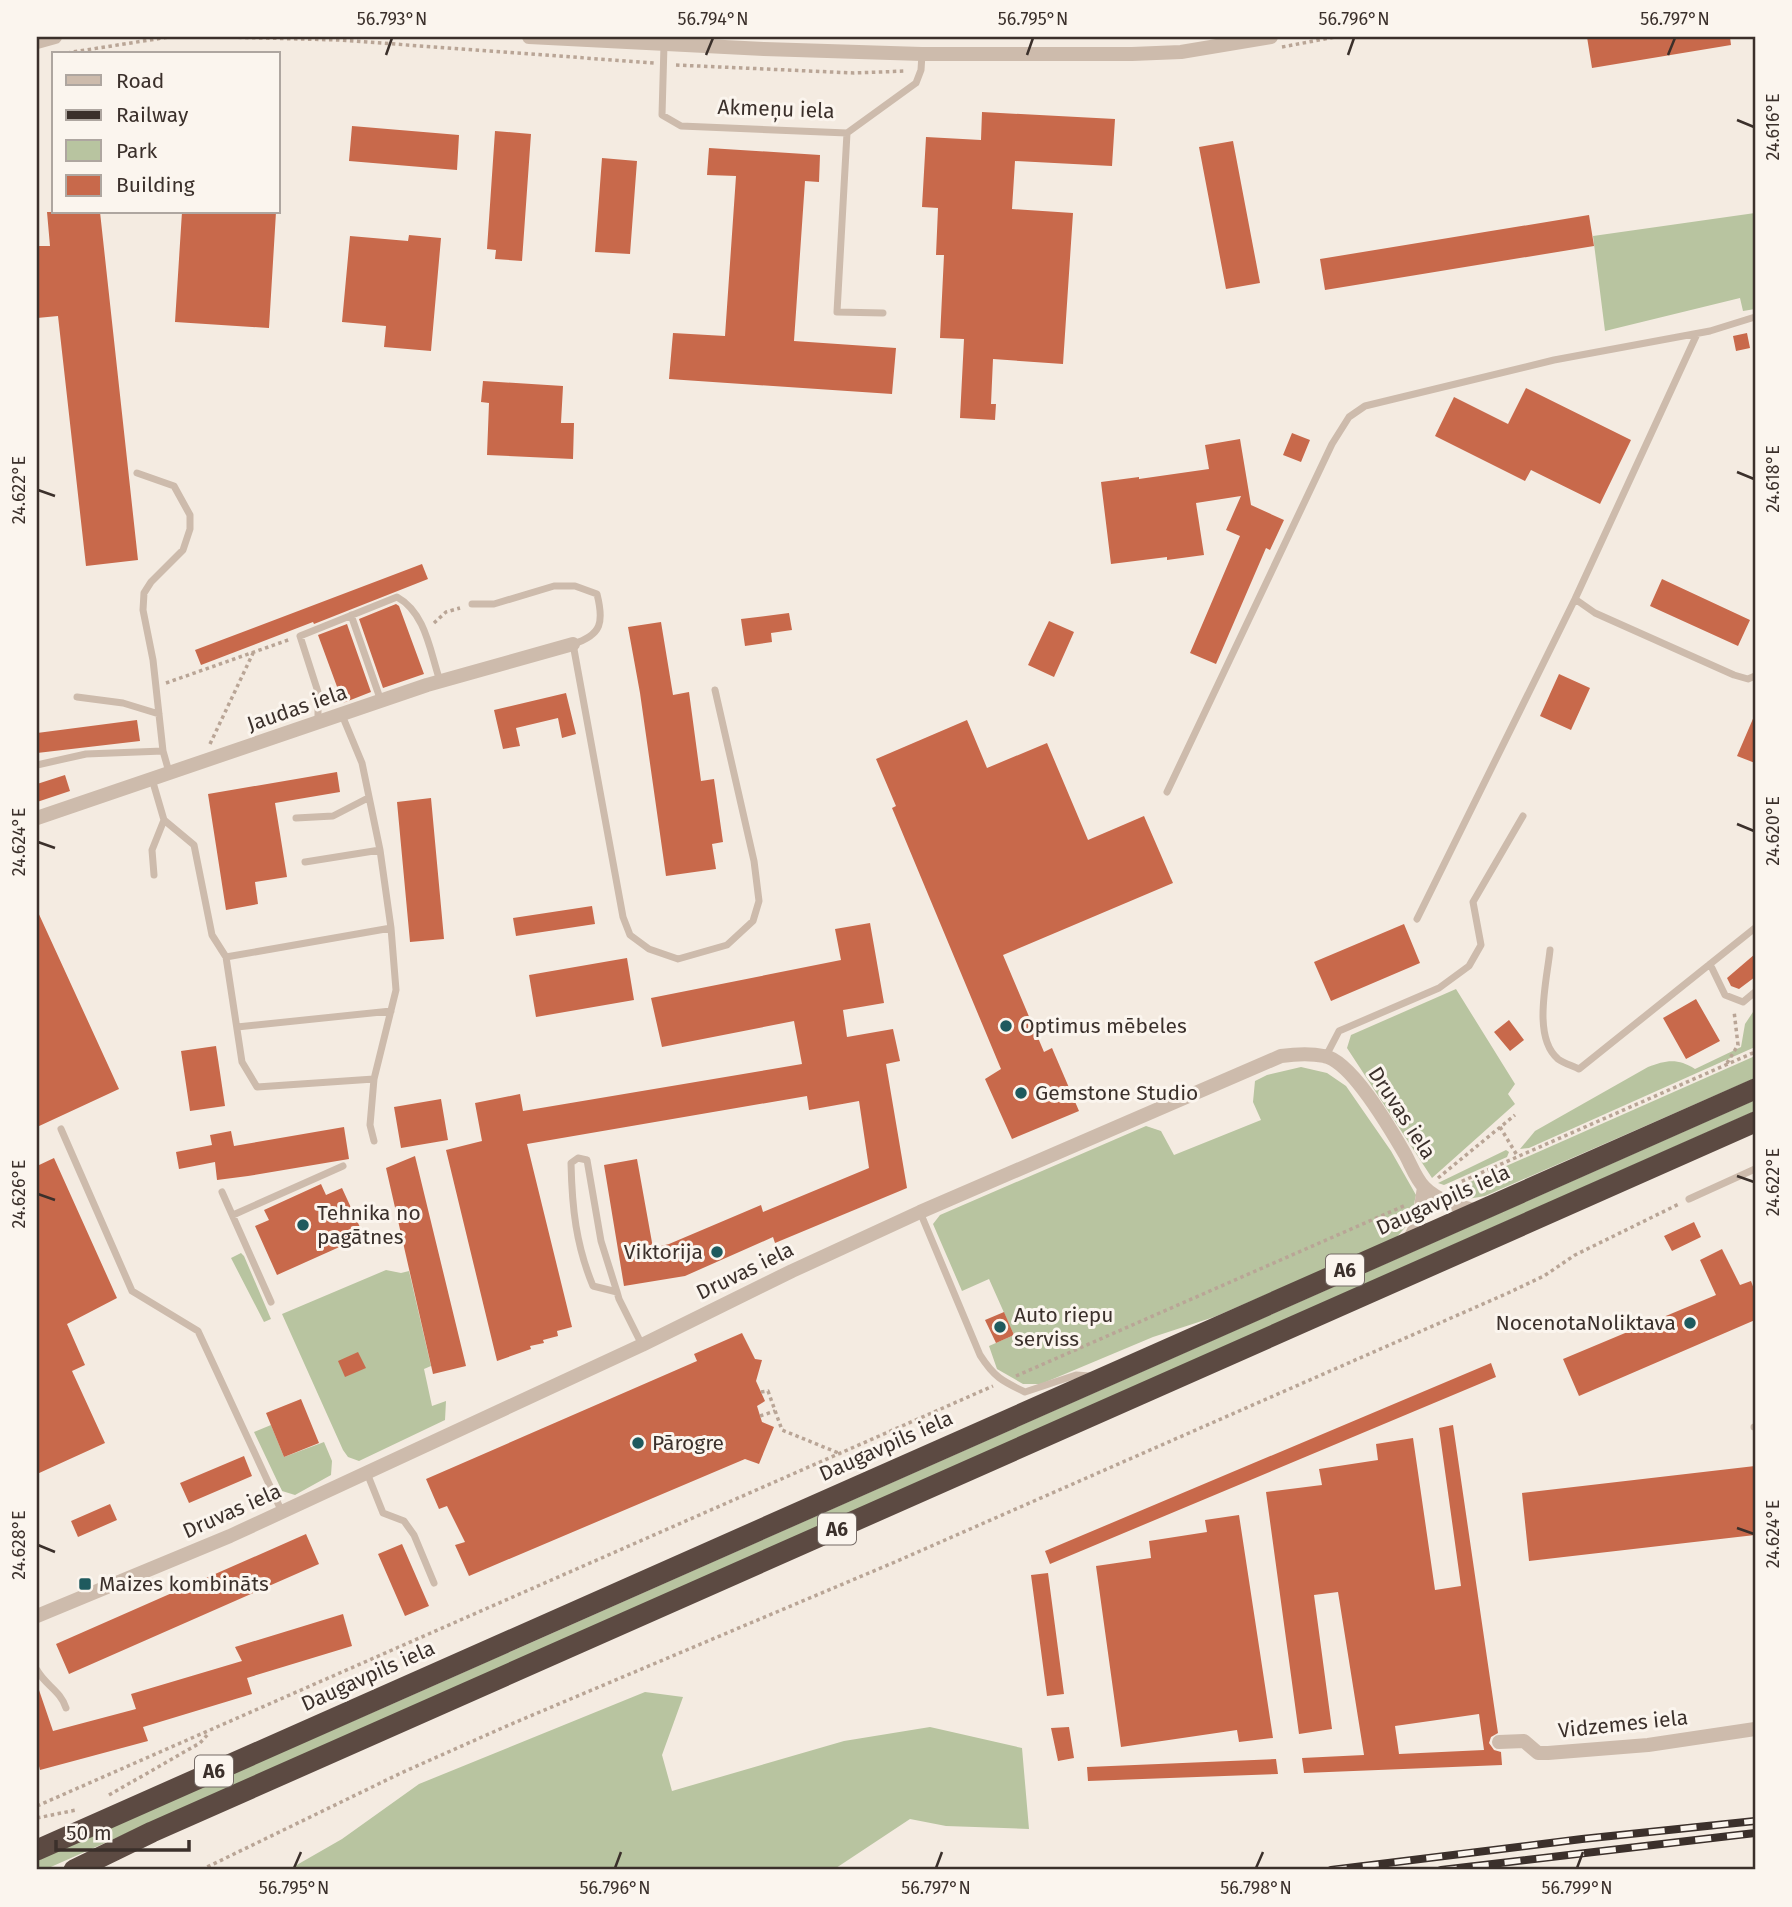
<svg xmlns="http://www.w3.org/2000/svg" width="1792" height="1907" viewBox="0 0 1792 1907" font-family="'Fira Sans',sans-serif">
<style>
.green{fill:#b8c4a0}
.building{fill:#c8694b;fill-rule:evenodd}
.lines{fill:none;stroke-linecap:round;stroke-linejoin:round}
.path{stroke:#b9a596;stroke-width:3.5;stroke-dasharray:3.5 3.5;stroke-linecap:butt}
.lane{stroke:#cdbbac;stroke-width:7}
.street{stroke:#cdbbac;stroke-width:14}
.highway{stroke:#5c4a42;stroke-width:21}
.rail-casing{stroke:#3b302b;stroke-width:8}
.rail{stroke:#fbf5ee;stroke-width:5;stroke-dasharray:16;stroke-linecap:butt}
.ticks{fill:none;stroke:#3b302b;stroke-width:2.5}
.poi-dot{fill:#1f5a5e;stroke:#fbf5ee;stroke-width:2.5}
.labels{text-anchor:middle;stroke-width:6;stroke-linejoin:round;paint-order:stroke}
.shield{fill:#fbf5ee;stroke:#756b66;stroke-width:2}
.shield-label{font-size:19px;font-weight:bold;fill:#3b302b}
.street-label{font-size:21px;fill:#3b302b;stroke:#fbf5ee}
.poi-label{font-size:21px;fill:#3b302b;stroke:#fbf5ee;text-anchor:start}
.neatline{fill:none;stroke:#3b302b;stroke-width:2.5}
.ticks-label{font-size:18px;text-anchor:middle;fill:#3b302b}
</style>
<rect width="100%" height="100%" fill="#f4ebe1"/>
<path class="green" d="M1755 213V309L1743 311 1740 298 1605 331 1593 236Z
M1456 989 1515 1084 1508 1094 1515 1104 1432 1178 1347 1048 1351 1035Z
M1755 1009V1047L1529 1148 1520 1149 1535 1131 1648 1067C1666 1060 1678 1058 1695 1069L1741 1047 1745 1024Z
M1755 1056V1078L1485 1196 1468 1199 1453 1194 1452 1190Z
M1301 1067 1327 1073 1346 1086 1391 1151 1416 1195 1410 1222 1395 1239 1214 1317 1153 1337 1041 1384H1023L997 1369 989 1346 1014 1335 989 1279 962 1291 933 1224 940 1215 1146 1126 1161 1131 1174 1155 1261 1120 1253 1102 1255 1081 1267 1075Z
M1755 1100V1111L44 1870H37V1858L399 1701Z
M1506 1150 1509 1152 1507 1157 1444 1185 1438 1183Z
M241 1253 244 1256 271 1319 264 1322 231 1258Z
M386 1270 401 1273 409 1271 431 1366 424 1369 432 1406 446 1401 445 1420 359 1461 348 1457 343 1450 282 1314Z
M271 1425 284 1457 324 1442 332 1461 331 1475 295 1495 282 1491 254 1432Z
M645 1692 683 1697 662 1755 672 1791 844 1741 930 1727 1022 1748 1029 1829 946 1826 910 1819 833 1870H288L342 1839 419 1784Z"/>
<path class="building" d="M1587 37H1730L1731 45 1592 68Z
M982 112 1115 119 1112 166 1015 161 1012 209 1073 213 1063 364 993 359 991 404H996L995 420 960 418 964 339 940 338 944 255H936L938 208 922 207 926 137 981 140Z
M352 126 459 135 457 170 349 161Z
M495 131 531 134 522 261 495 259 496 250 487 249Z
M1233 141 1260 283 1226 289 1199 147Z
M709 148 820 155 819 182 805 181 794 341 896 348 892 394 669 379 673 333 725 336 736 176 707 175Z
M602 158 637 161 630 254 595 252Z
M47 212H100L138 560 86 566 58 316 37 318V246H50Z
M182 212H276L269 328 175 322Z
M1589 215 1594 246 1325 290 1320 259Z
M409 235 441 238 431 351 384 347 386 326 342 322 350 236 408 241Z
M1747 333 1750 348 1736 351 1733 336Z
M483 381 563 386 561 423H574L573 459 487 455 489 403 481 402Z
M1526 388 1631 440 1600 504 1531 470 1525 481 1435 436 1454 397 1508 424Z
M1292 433 1310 440 1301 462 1283 455Z
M1240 439 1251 505 1284 520 1270 550 1266 548 1216 664 1190 653 1240 536 1226 530 1241 496 1196 503 1204 555 1167 560V557L1111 564 1101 482 1139 477V479L1209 469 1205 445Z
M422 564 428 579 314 624 313 622 201 665 195 650Z
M1662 579 1750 620 1738 646 1650 606Z
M396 604 399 606 424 674 383 688 359 619Z
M789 613 792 630 771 633 772 642 745 646 741 619Z
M1049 621 1074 632 1054 677 1028 665Z
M661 622 673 695 689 692 701 781 714 779 723 842 712 844 716 869 666 876 640 693 628 627Z
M347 624 371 692 343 703 318 635Z
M1559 674 1590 688 1571 730 1540 716Z
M566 693 576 734 562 738 558 718 516 728 520 746 503 749 494 710Z
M1755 714V763L1737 756Z
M137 720 140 741 37 753V733Z
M967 720 987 768 1047 743 1088 840 1144 816 1173 883 1003 955 1044 1052 1052 1048 1079 1111 1012 1139 985 1079 1001 1069 892 808 896 806 876 759Z
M337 772 340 792 275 803 287 877 255 882 258 904 226 910 208 794Z
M65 775 70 791 37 802V784Z
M431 798 444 939 410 942 397 802Z
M592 906 595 924 516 936 513 918Z
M37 910 119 1089 37 1127Z
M870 923 884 1003 843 1010 847 1037 893 1029 900 1061 886 1064 907 1188 775 1243 773 1237 685 1276 624 1286 604 1165 637 1159 653 1248 669 1244 761 1205 763 1212 869 1168 859 1101 809 1110 807 1096 527 1144 572 1327 557 1331 558 1336 543 1340 544 1343 530 1346 531 1349 497 1361 446 1150 482 1141 475 1103 520 1094 523 1111 802 1064 794 1021 662 1047 651 998 841 960 835 929Z
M1404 924 1420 963 1331 1001 1314 962Z
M1755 954V977L1739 989 1731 986 1727 978Z
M627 958 634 1000 536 1017 529 975Z
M1696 999 1720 1041 1686 1059 1663 1018Z
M1509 1020 1524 1040 1510 1051 1494 1032Z
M216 1046 225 1106 190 1111 181 1051Z
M441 1099 448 1140 401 1148 394 1107Z
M344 1127 349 1159 248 1176 217 1180 215 1162 179 1169 176 1152 212 1145 210 1135 231 1131 234 1146Z
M415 1156 466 1366 433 1374 386 1168Z
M54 1158 117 1298 67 1324 85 1365 72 1371 105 1443 37 1474V1166Z
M321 1184 326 1195 342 1188 364 1236 277 1275 255 1226 269 1220 264 1210Z
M1694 1222 1701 1237 1672 1251 1664 1236Z
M1722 1249 1740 1285 1751 1281 1755 1292V1320L1579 1396 1563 1359 1716 1295 1700 1260Z
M1004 1312 1014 1335 996 1343 985 1320Z
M742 1333 755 1359 762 1360 756 1381 765 1401 757 1406 762 1422 774 1427 759 1464 745 1459 469 1576 455 1545 465 1542 447 1506 439 1509 426 1479 697 1361 694 1354Z
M358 1352 366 1368 345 1377 338 1361Z
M1491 1363 1496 1377 1050 1564 1045 1551Z
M301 1399 319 1443 284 1457 266 1413Z
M1453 1425 1498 1733 1491 1737 1489 1743 1494 1750 1501 1752 1502 1765 1304 1773 1302 1758 1364 1755 1338 1592 1314 1595 1332 1729 1299 1734 1266 1492 1322 1485 1319 1469 1378 1460 1376 1444 1413 1438 1435 1590 1461 1586 1439 1428ZM1479 1714 1484 1750 1399 1754 1395 1726Z
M244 1456 252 1476 189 1503 180 1483Z
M1755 1466V1535L1529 1561 1522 1493Z
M110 1504 117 1520 78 1537 71 1521Z
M1239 1515 1273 1738 1239 1742 1237 1730 1121 1747 1096 1566 1151 1558 1149 1541 1207 1532 1205 1520Z
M306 1534 319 1564 69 1674 56 1644Z
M402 1544 429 1606 405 1616 378 1554Z
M1048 1573 1064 1694 1047 1696 1031 1575Z
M343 1614 352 1646 247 1678 252 1694 143 1727 148 1741 40 1770 37 1758V1690H39L53 1731 136 1709 131 1694 242 1661 235 1647Z
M1069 1727 1074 1758 1058 1761 1051 1728Z
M1276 1759 1278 1774 1088 1781 1087 1767Z"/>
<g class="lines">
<path class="path" d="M224 37 339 40 654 63
M1282 47 1335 37
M60 54 169 37
M676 65 854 73 906 71
M434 623 446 612 460 608
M166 683 291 639
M210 744 254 651
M1727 1063 1738 1045 1734 1011
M1500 1127 1518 1157
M1438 1178 1515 1115
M1449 1187 1755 1052
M1016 1376 1406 1205
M761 1392 768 1391 782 1430 841 1454
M760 1416 775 1411
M109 1795 200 1743 209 1733
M37 1806 993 1386
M37 1818 76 1810
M201 1870 401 1773 509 1725 895 1562 1508 1293 1544 1276 1575 1255 1679 1204"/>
<path class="lane" d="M664 45 662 115 681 126 847 133 916 83 921 70 922 54
M847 133 837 312 883 313
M137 473 174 486 190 515V529L183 550 151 582 144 593 143 610 153 660 163 751 169 772
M1575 599 1595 613 1734 675 1748 679 1755 676
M472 604H494L554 586H575L597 594C604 622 602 635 573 644L623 917 630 935 649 949 678 959 727 945 753 921 759 901 754 861 715 690
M351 615 381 701
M77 697 123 703 159 714
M342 715 362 763 380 850 391 928 396 990 374 1079 370 1125 374 1141
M318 723V692L300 636 397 597C426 613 430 652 440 681
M37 765 86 754 163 751
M152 779 164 820 194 845 212 935 226 957 391 928
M1167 792 1332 444 1349 417 1365 406 1554 360 1710 331 1755 317
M296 818 333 816 368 798
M305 862 380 850
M154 875 152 850 164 820
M1417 919 1575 599 1697 334
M1550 950C1547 980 1532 1037 1558 1059 1563 1063 1573 1066 1579 1069L1755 928
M226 957 242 1062 257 1087 374 1079
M1710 964 1725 995 1743 1002 1755 992
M237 1027 391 1011
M1326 1056 1339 1031 1439 988 1469 966 1481 945 1473 902 1523 816
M61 1129 132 1291 198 1331 282 1512
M222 1192 271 1302
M1689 1199 1755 1169
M920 1212 980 1355C994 1377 1002 1381 1025 1392L1076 1375 1090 1376
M233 1215 343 1166
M617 1292 593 1286C576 1245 572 1208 571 1163L578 1158 587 1160 601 1241 617 1292 619 1299 642 1345
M1754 1427H1755
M367 1473 383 1513 404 1521 414 1535 434 1583
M37 1670C45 1685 61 1691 66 1708"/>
<path class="street" d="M529 37 764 49 922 54H1132L1181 52 1271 37
M37 42 55 37
M37 818 427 685 573 644
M1408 1242 1419 1221 1424 1187
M37 1616 230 1536 642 1345 792 1271 920 1212 1281 1056C1295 1054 1310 1053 1324 1056 1352 1061 1391 1130 1405 1154 1411 1165 1416 1179 1424 1187 1437 1201 1461 1207 1478 1211
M1499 1742 1524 1741 1538 1753H1548L1648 1745 1755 1729"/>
<path class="highway" d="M37 1850 1755 1089
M74 1870 152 1832 1755 1122"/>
<defs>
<path id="rail" d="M1331 1870 1582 1839 1755 1821
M1441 1870 1755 1833"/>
</defs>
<use href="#rail" class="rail-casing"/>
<use href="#rail" class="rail"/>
</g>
<path class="ticks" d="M386 55 392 38M706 55 713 38M1027 55 1033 38M1348 55 1354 38M1668 55 1675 38M1737 120 1754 127M1737 472 1754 479M38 490 55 496M1737 824 1754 831M38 842 55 848M1737 1176 1754 1182M38 1194 55 1200M1737 1528 1754 1534M38 1545 55 1552M294 1868 301 1852M615 1868 621 1852M936 1868 942 1852M1256 1868 1263 1852M1577 1868 1583 1852"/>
<g class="poi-dot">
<circle cx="1006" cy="1026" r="7"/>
<circle cx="1021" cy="1093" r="7"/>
<circle cx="303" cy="1225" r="7"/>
<circle cx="717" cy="1252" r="7"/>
<circle cx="1690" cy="1323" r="7"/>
<circle cx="1000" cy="1327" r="7"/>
<circle cx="638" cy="1443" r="7"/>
<rect x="78" y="1577" width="14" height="14" rx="3.5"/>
</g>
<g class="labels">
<g class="shield">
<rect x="1326" y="1254.5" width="38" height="31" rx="5"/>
<rect x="818" y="1513.5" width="38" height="31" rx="5"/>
<rect x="195" y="1755.5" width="38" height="31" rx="5"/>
</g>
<g class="shield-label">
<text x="1345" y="1277">A6</text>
<text x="837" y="1536">A6</text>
<text x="214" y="1778">A6</text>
</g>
<g class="street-label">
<text transform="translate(776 109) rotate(2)" y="7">Akmeņu iela</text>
<text transform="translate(297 708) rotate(-19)" y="7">Jaudas iela</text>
<text transform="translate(1402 1113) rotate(57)" y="7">Druvas iela</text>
<text transform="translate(1443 1200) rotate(-24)" y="7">Daugavpils iela</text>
<text transform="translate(745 1271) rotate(-26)" y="7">Druvas iela</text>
<text transform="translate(886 1446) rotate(-24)" y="7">Daugavpils iela</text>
<text transform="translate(232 1511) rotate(-24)" y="7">Druvas iela</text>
<text transform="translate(368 1676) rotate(-24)" y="7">Daugavpils iela</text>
<text transform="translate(1623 1724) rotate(-6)" y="7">Vidzemes iela</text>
</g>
<g class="poi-label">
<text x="1020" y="1033">Optimus mēbeles</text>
<text x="1035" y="1100">Gemstone Studio</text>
<text x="317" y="1220">Tehnika no<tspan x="317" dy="24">pagātnes</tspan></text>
<text x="703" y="1259" text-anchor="end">Viktorija</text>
<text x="1014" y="1322">Auto riepu<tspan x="1014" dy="24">serviss</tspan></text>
<text x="1676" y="1330" text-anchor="end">NocenotaNoliktava</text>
<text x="652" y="1450">Pārogre</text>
<text x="99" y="1591">Maizes kombināts</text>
</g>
</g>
<rect width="1792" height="1907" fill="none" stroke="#fbf5ee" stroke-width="77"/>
<rect x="52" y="52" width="228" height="161" fill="#fbf5ee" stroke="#aea6a0" stroke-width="2"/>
<rect x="66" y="75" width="35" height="10" fill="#cdbbac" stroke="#aea6a0" stroke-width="2"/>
<text x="116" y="88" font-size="21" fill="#3b302b">Road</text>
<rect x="66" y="110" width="35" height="10" fill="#3b302b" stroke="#aea6a0" stroke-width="2"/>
<text x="116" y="122" font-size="21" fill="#3b302b">Railway</text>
<rect x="66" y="140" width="35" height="21" fill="#b8c4a0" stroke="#aea6a0" stroke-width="2"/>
<text x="116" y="158" font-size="21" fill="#3b302b">Park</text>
<rect x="66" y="175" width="35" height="21" fill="#c8694b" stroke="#aea6a0" stroke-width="2"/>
<text x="116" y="192" font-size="21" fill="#3b302b">Building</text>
<path d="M56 1840v10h133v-10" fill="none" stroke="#3b302b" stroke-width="3.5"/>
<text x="66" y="1840" font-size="21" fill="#3b302b" stroke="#fbf5ee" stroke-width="5" paint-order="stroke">50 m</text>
<rect x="38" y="38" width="1716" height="1830" class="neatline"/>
<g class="ticks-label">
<text x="392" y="25">56.793°N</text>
<text x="713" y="25">56.794°N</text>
<text x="1033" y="25">56.795°N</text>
<text x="1354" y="25">56.796°N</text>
<text x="1675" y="25">56.797°N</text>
<text transform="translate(1773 127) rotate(-90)" y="6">24.616°E</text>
<text transform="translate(1773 479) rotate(-90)" y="6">24.618°E</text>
<text transform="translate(19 490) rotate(-90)" y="6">24.622°E</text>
<text transform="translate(1773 831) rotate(-90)" y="6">24.620°E</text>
<text transform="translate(19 842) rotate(-90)" y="6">24.624°E</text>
<text transform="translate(1773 1182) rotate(-90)" y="6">24.622°E</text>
<text transform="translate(19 1194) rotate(-90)" y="6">24.626°E</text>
<text transform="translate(1773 1534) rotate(-90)" y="6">24.624°E</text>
<text transform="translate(19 1545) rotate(-90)" y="6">24.628°E</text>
<text x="294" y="1894">56.795°N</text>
<text x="615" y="1894">56.796°N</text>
<text x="936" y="1894">56.797°N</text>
<text x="1256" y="1894">56.798°N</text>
<text x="1577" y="1894">56.799°N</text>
</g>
</svg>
